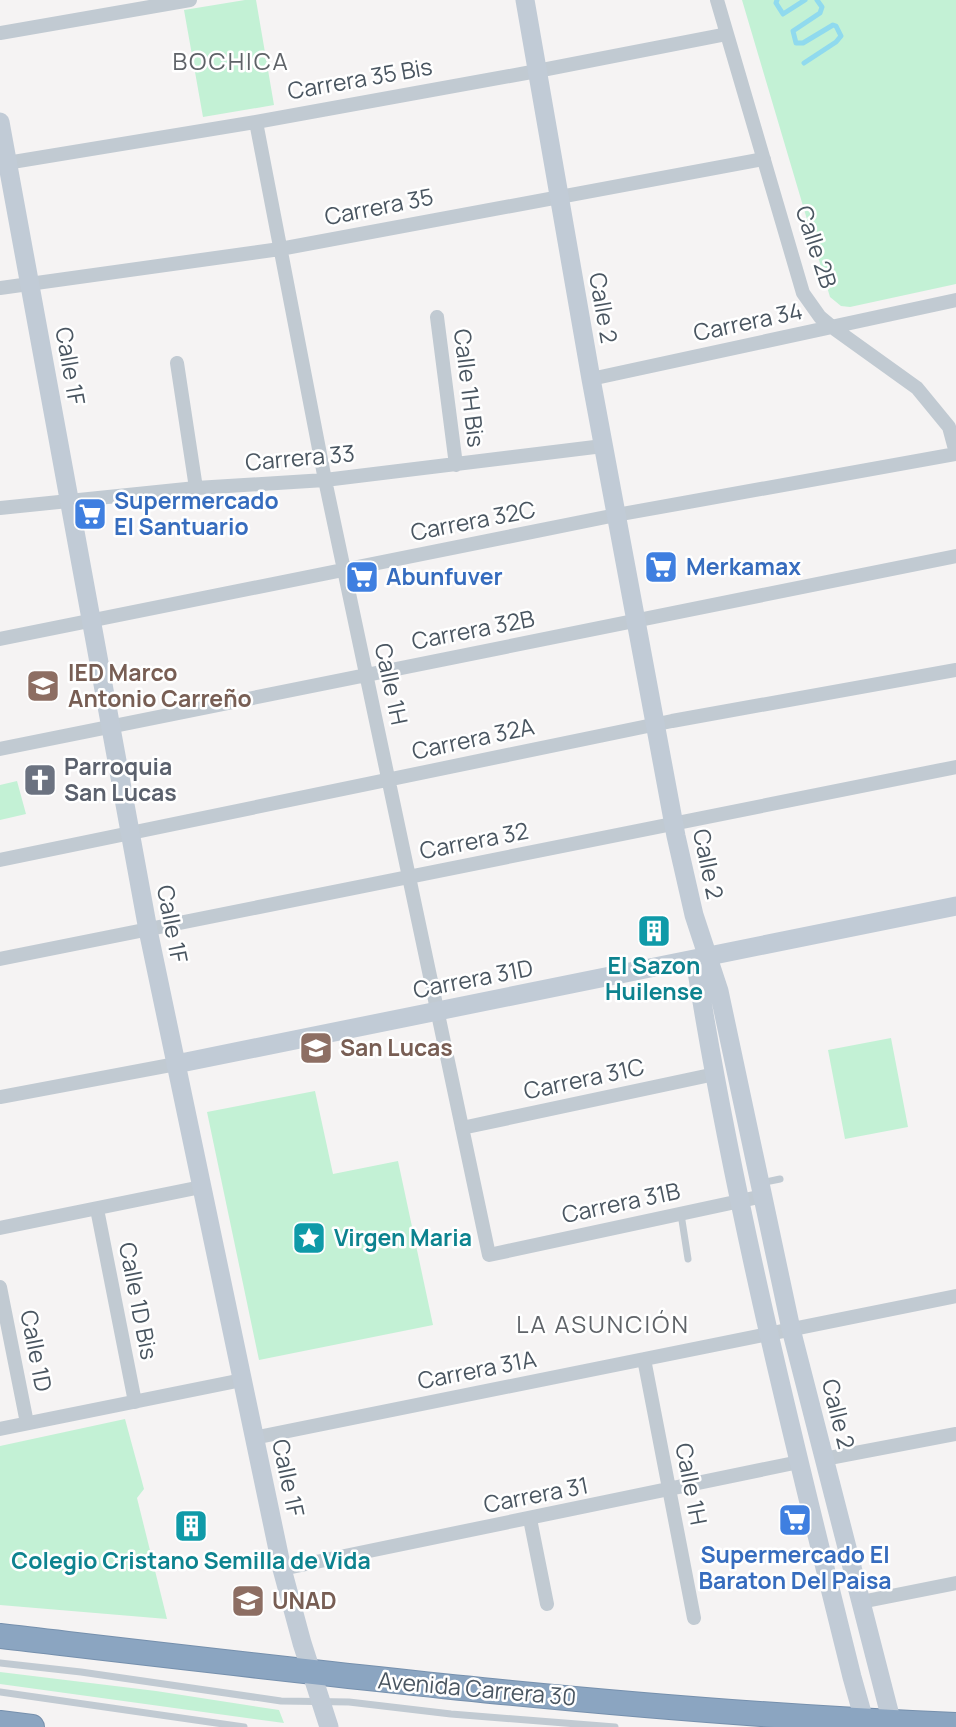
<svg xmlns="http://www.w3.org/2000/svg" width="956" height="1727" viewBox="0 0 956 1727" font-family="Manrope,sans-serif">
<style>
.green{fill:#c3f1d5}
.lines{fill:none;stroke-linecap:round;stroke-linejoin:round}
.stream{stroke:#90daee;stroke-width:5}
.highway-casing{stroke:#7690ad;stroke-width:26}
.lane{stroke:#c1cad2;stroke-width:7}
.street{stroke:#c1cad2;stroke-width:14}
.secondary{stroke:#c1cbd6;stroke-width:19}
.highway{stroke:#8ba5c1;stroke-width:24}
.labels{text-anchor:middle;stroke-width:5;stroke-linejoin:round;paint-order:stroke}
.street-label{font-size:23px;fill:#4a5661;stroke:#fff}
.shop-label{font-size:23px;font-weight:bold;fill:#366cbe;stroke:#fff;text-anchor:start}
.education-label{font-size:23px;font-weight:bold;fill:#785e54;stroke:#fff;text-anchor:start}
.worship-label{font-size:23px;font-weight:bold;fill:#5b616d;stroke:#fff;text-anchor:start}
.culture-label{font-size:23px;font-weight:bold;fill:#0d838f;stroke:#fff}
.neighbourhood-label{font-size:24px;letter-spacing:2px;fill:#5f6368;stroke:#fff}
</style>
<rect width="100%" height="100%" fill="#f5f3f3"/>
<path class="green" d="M245 0H256L274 105 203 117 184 10Z
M742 0H956V284L850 307 841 306 830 297Z
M17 781 26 814 0 820V785Z
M891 1038 908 1127 845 1139 828 1050Z
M315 1091 333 1174 398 1161 433 1325 259 1360 207 1112Z
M125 1419 144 1489 137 1498 167 1619 0 1605V1446Z
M0 1672 156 1691 279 1710 284 1723 0 1684Z"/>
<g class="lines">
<path class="stream" d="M777 0 776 3 783 14 805 0
M804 63 836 42 841 36 836 26 833 25 803 43H796L793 31 820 13 822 7 817 0"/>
<defs>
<path id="highway" d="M0 1636C318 1673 636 1712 956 1725
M0 1723 32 1727"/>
</defs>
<use href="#highway" class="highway-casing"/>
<path class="lane" d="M761 1183 780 1179
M681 1214 688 1259
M0 1663 81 1672 281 1701 349 1702 451 1714 615 1727
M0 1692 244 1727"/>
<path class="street" d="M717 0 803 293 820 317 832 327 917 388 949 427 956 453
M0 33 190 0
M256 122 325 480 489 1255 763 1196
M0 164 256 122 537 71 727 34
M0 288 280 249 764 159
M437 317 456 465
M177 363 196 488
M591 379 956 300
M0 508 196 488 325 480 603 446
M0 639 616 515 956 454
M0 749 956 556
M0 860 672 721 956 670
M0 959 956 767
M0 1097 176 1064
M462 1128 715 1074
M97 1209 135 1402
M0 1228 201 1187
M0 1287 27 1423
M644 1359 694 1618
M0 1429 242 1380
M254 1438 956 1296
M824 1459 956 1434
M530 1519 547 1604
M282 1569 799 1462
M861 1602 956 1583"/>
<path class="secondary" d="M525 0 591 379 676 836 694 915 719 991 791 1329 893 1727
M0 122 148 930 282 1569 302 1643 329 1727
M695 959C733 1201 793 1439 852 1677L866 1727
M176 1064 956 906"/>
<use href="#highway" class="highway"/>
</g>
<defs>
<symbol id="supermarket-square" viewBox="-11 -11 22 22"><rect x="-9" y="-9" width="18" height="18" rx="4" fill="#3f7fe0" stroke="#fff"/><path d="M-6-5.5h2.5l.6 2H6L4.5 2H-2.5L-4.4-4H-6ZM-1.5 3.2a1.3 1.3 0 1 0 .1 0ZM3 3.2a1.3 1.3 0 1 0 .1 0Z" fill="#fff"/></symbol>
<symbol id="school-square" viewBox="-11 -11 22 22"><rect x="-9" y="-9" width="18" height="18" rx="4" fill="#8d6e63" stroke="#fff"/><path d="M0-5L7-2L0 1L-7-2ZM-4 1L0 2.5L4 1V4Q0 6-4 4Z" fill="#fff"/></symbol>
<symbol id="church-square" viewBox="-11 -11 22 22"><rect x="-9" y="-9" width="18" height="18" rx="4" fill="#6b7280" stroke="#fff"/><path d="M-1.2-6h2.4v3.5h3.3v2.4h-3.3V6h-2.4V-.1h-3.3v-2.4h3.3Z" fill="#fff"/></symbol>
<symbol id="building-square" viewBox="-11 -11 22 22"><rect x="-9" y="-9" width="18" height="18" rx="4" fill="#0f9aa8" stroke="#fff"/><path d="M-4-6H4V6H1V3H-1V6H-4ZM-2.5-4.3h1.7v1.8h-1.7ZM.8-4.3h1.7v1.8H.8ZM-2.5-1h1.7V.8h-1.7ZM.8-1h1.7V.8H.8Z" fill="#fff"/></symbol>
<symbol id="sight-square" viewBox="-11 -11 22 22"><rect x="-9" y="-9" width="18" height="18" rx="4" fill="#0f9aa8" stroke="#fff"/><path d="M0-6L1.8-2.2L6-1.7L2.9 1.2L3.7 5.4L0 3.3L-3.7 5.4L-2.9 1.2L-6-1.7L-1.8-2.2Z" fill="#fff"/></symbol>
<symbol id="university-square" viewBox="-11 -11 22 22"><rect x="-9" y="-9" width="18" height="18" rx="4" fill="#8d6e63" stroke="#fff"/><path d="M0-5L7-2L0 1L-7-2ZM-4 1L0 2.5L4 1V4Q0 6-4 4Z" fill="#fff"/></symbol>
</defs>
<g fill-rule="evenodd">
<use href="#supermarket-square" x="71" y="495" width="38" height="38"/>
<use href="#supermarket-square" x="642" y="548" width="38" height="38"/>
<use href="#supermarket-square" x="343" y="558" width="38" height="38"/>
<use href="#school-square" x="24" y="667" width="38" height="38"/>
<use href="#church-square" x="21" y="761" width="38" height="38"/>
<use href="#building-square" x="635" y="912" width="38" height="38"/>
<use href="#school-square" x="297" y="1029" width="38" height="38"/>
<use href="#sight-square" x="290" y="1219" width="38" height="38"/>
<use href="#supermarket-square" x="776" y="1501" width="38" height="38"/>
<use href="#building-square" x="172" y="1507" width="38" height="38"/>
<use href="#university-square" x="229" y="1582" width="38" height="38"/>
</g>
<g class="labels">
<g class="street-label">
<text transform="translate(360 79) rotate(-10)" y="8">Carrera 35 Bis</text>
<text transform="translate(379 207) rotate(-11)" y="8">Carrera 35</text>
<text transform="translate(816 247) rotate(72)" y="8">Calle 2B</text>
<text transform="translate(603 308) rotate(80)" y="8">Calle 2</text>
<text transform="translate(748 322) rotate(-12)" y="8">Carrera 34</text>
<text transform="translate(70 366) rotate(80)" y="8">Calle 1F</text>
<text transform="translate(469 388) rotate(83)" y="8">Calle 1H Bis</text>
<text transform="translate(300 458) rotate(-5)" y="8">Carrera 33</text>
<text transform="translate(473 521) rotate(-11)" y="8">Carrera 32C</text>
<text transform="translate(473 630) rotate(-11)" y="8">Carrera 32B</text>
<text transform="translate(391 684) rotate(78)" y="8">Calle 1H</text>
<text transform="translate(473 739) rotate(-12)" y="8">Carrera 32A</text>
<text transform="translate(474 841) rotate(-11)" y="8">Carrera 32</text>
<text transform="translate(708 864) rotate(78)" y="8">Calle 2</text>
<text transform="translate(172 924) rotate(79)" y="8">Calle 1F</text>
<text transform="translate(473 979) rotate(-11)" y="8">Carrera 31D</text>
<text transform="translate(584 1079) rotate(-12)" y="8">Carrera 31C</text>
<text transform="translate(621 1203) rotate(-12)" y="8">Carrera 31B</text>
<text transform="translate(138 1301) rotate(79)" y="8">Calle 1D Bis</text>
<text transform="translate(36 1351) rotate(79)" y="8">Calle 1D</text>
<text transform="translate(477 1370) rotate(-11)" y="8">Carrera 31A</text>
<text transform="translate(838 1414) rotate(76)" y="8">Calle 2</text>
<text transform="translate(288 1478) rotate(78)" y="8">Calle 1F</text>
<text transform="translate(691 1484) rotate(79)" y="8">Calle 1H</text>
<text transform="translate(536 1495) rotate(-11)" y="8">Carrera 31</text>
<text transform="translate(477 1689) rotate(5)" y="8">Avenida Carrera 30</text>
</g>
<g class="shop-label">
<text x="114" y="509">Supermercado<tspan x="114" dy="26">El Santuario</tspan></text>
<text x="686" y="575">Merkamax</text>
<text x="386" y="585">Abunfuver</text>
<text x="795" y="1563" text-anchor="middle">Supermercado El<tspan x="795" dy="26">Baraton Del Paisa</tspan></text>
</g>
<g class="education-label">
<text x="68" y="681">IED Marco<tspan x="68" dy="26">Antonio Carreño</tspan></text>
<text x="340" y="1056">San Lucas</text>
<text x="272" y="1609">UNAD</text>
</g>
<g class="worship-label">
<text x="64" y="775">Parroquia<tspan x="64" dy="26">San Lucas</tspan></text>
</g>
<g class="culture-label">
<text x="654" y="974">El Sazon<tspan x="654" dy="26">Huilense</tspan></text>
<text x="334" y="1246" text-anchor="start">Virgen Maria</text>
<text x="191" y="1569">Colegio Cristano Semilla de Vida</text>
</g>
<g class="neighbourhood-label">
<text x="231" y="70">BOCHICA</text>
<text x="603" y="1333">LA ASUNCIÓN</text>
</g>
</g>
</svg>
